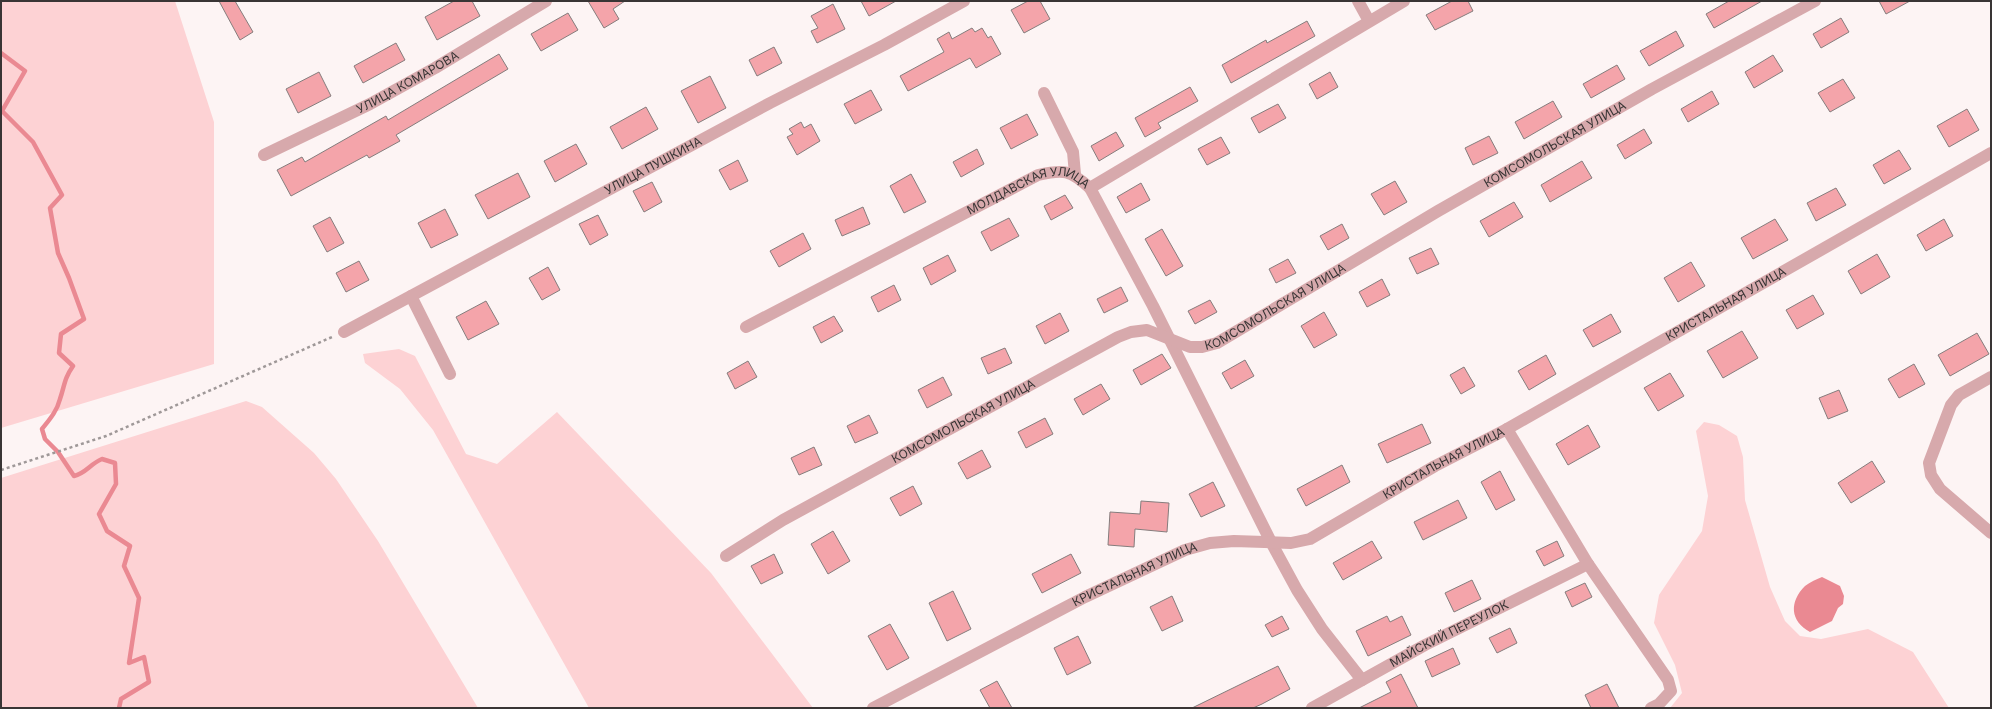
<svg xmlns="http://www.w3.org/2000/svg" width="1992" height="709" viewBox="0 0 1992 709" font-family="Inter,sans-serif">
<style>
.green{fill:#fdd2d4}
.water{fill:#ea8992}
.lines{fill:none;stroke-linecap:round;stroke-linejoin:round}
.stream{stroke:#ea8992;stroke-width:4.5}
.building{fill:#f4a4aa;stroke:#857d7d}
.path{stroke:#9f9898;stroke-width:2.5;stroke-dasharray:3 3;stroke-linecap:butt}
.minor{stroke:#d7a9ac;stroke-width:12}
.labels{text-anchor:middle;stroke-width:3.5;stroke-linejoin:round;paint-order:stroke}
.street-label{font-size:12px;fill:#393535;stroke:#fff}
</style>
<rect width="100%" height="100%" fill="#fdf4f4"/>
<path class="green" d="M1 1H175L214 122V364L1 428Z
M399 349 415 356 466 454 497 464 557 412 711 573 813 708H589L433 430 400 389 365 363 363 354Z
M246 401 262 407 314 453 336 479 378 541 478 708H1V478Z
M1704 422 1719 425 1737 436 1743 457 1745 500 1770 587 1785 621 1800 636 1821 639 1868 629 1913 652 1949 708H1670L1682 693 1675 665 1654 623 1659 595 1702 531 1708 496 1696 431Z"/>
<path class="water" d="M1822 577 1840 586 1844 596 1843 604 1838 608 1832 621 1810 632C1790 621 1789 602 1805 586 1810 582 1817 579 1822 577Z"/>
<g class="lines">
<path class="stream" d="M1 53 25 71 2 111 33 142 62 195 50 208 58 253 69 278 84 319 61 334 59 353 73 366C64 379 65 384 60 399 57 411 50 419 42 429L45 439 58 452 74 476C86 473 90 464 102 459L115 463 116 484 99 514 107 531 130 546 124 566 139 598 129 663 144 657 149 682 121 699 119 708"/>
</g>
<path class="building" d="M219 1H235L253 32 240 40Z
M454 1H472L480 16 437 40 425 17Z
M588 1H625L613 9 619 19 604 28Z
M861 1H896L869 16Z
M1028 1H1040L1050 19 1024 33 1011 10Z
M1452 1H1468L1473 11 1435 30 1426 15Z
M1729 1H1762L1714 28 1706 14Z
M1879 1H1910L1886 14Z
M833 4 845 29 817 43 811 31 818 28 811 16Z
M568 13 578 30 541 51 531 34Z
M1841 18 1849 32 1821 48 1813 34Z
M1307 21 1315 36 1231 83 1222 65 1266 40 1267 43Z
M972 28 975 32 982 28 988 38 991 36 1001 54 976 68 970 58 908 91 900 76 944 52 937 39 949 32 952 39Z
M1676 31 1684 46 1649 66 1640 51Z
M396 43 405 60 363 83 354 66Z
M774 47 782 63 757 76 749 60Z
M499 54 508 69 396 135 400 141 369 158 367 155 291 196 277 170 302 157 305 162 386 116 388 120Z
M1773 55 1783 71 1754 88 1745 72Z
M1617 65 1625 79 1591 98 1583 84Z
M319 72 331 96 298 113 286 89Z
M1330 72 1338 87 1317 99 1309 84Z
M710 76 726 108 698 123 681 91Z
M1843 79 1855 98 1830 112 1818 93Z
M1190 87 1198 101 1158 123 1161 128 1145 137 1135 118Z
M871 90 882 110 855 124 844 104Z
M1712 91 1719 104 1688 122 1681 109Z
M1553 101 1562 117 1524 139 1515 122Z
M1278 104 1286 118 1259 133 1251 118Z
M646 107 658 129 622 149 610 127Z
M1967 109 1979 130 1949 147 1937 126Z
M1027 114 1038 135 1011 149 1000 128Z
M801 122 804 128 811 124 820 141 797 155 787 137 793 134 789 129Z
M1644 129 1652 143 1625 159 1617 145Z
M1116 132 1124 146 1099 161 1091 146Z
M1489 136 1498 153 1473 165 1465 148Z
M1221 137 1230 153 1207 165 1198 149Z
M576 144 587 164 555 182 544 161Z
M977 149 984 164 961 177 953 162Z
M1899 150 1911 169 1884 184 1873 165Z
M738 160 748 181 730 190 719 170Z
M1582 161 1592 178 1550 202 1541 185Z
M518 173 530 197 488 219 475 195Z
M911 174 926 202 904 213 890 186Z
M1395 181 1407 202 1384 215 1371 194Z
M652 182 662 202 644 212 633 191Z
M1141 183 1150 200 1126 213 1117 197Z
M1836 188 1846 205 1816 221 1807 203Z
M1065 195 1073 208 1051 220 1044 206Z
M1514 202 1523 217 1489 237 1480 221Z
M863 207 870 224 842 236 835 220Z
M445 209 458 235 431 248 418 223Z
M598 215 608 235 590 245 579 224Z
M330 217 344 243 327 252 313 226Z
M1009 218 1019 236 991 251 981 232Z
M1775 219 1788 240 1753 259 1741 238Z
M1944 219 1953 236 1926 251 1917 235Z
M1342 224 1349 238 1328 250 1320 236Z
M1162 229 1183 266 1166 276 1145 239Z
M803 233 811 249 779 267 770 251Z
M1431 248 1439 264 1417 274 1409 258Z
M1877 254 1890 277 1861 294 1848 271Z
M948 255 956 271 931 285 923 268Z
M1288 259 1296 273 1276 283 1269 269Z
M359 261 369 280 346 292 336 273Z
M1691 262 1705 286 1678 302 1664 278Z
M548 267 560 290 542 300 529 278Z
M1382 279 1390 295 1367 307 1359 292Z
M894 285 901 300 878 312 871 297Z
M1121 287 1128 301 1104 313 1097 299Z
M1813 295 1824 314 1797 329 1786 310Z
M1210 300 1217 312 1195 324 1188 311Z
M486 301 499 324 468 340 456 317Z
M1324 312 1337 335 1314 348 1301 326Z
M1060 313 1069 331 1045 344 1036 326Z
M1611 314 1621 332 1593 347 1583 330Z
M834 316 843 331 821 343 813 327Z
M1742 331 1758 358 1723 378 1707 351Z
M1977 333 1989 354 1950 376 1938 355Z
M1005 348 1012 363 988 374 981 358Z
M1162 354 1171 368 1141 385 1133 370Z
M1546 355 1556 374 1529 390 1518 371Z
M1245 360 1254 376 1231 389 1222 373Z
M748 361 757 377 735 389 727 373Z
M1914 364 1925 384 1899 398 1888 379Z
M1464 367 1475 386 1461 394 1450 375Z
M1670 373 1684 396 1658 411 1644 388Z
M943 377 952 395 927 408 918 390Z
M1101 384 1110 399 1083 415 1074 399Z
M1839 390 1848 411 1828 419 1819 398Z
M869 415 878 433 855 443 847 426Z
M1045 418 1053 434 1026 448 1018 432Z
M1422 424 1431 443 1387 463 1378 444Z
M1588 425 1600 447 1568 465 1556 444Z
M814 447 822 465 799 475 791 458Z
M982 450 991 467 967 479 958 463Z
M1872 461 1885 482 1851 503 1838 483Z
M1342 465 1350 482 1306 506 1297 489Z
M1500 471 1515 500 1496 510 1481 482Z
M1213 482 1225 506 1201 517 1189 494Z
M913 486 922 504 900 516 890 498Z
M1458 500 1467 518 1423 540 1414 522Z
M1141 501 1169 503 1167 532 1135 529 1134 547 1108 545 1110 512 1140 514Z
M833 531 850 561 828 574 811 544Z
M1372 541 1382 558 1343 580 1333 563Z
M1557 541 1564 556 1544 566 1536 551Z
M774 554 783 573 761 584 751 566Z
M1071 554 1081 573 1042 593 1032 574Z
M1472 580 1481 599 1454 612 1445 593Z
M1585 583 1592 597 1572 607 1565 592Z
M953 591 971 629 947 641 929 603Z
M1172 596 1183 621 1162 631 1150 607Z
M1282 616 1289 629 1272 637 1265 625Z
M1387 616 1390 622 1402 616 1411 635 1368 656 1356 631Z
M890 624 909 658 887 670 868 636Z
M1510 628 1517 643 1497 653 1489 638Z
M1078 636 1091 663 1067 675 1054 648Z
M1453 648 1460 664 1432 677 1425 661Z
M1278 666 1290 689 1262 704 1253 708H1192Z
M1401 674 1418 708H1359L1391 692 1386 682Z
M997 681 1012 708H990L980 690Z
M1607 684 1619 708H1591L1585 695Z"/>
<g class="lines">
<path class="path" d="M1 470 106 436 332 337"/>
<g class="minor">
<path d="M1358 1 1369 21"/>
<path d="M1044 93 1073 152 1075 174"/>
<path id="s1" d="M264 155 370 104 435 68 546 1"/>
<path d="M1090 188 1153 306 1271 542 1297 590 1322 629 1362 680"/>
<path d="M411 296 450 374"/>
<path id="s2" d="M746 327 1038 175C1064 169 1070 170 1090 188L1404 1"/>
<path id="s3" d="M344 332 770 103 884 45 964 1"/>
<path d="M1991 377 1959 395 1951 405 1929 463 1931 475 1940 489 1991 533"/>
<path d="M1507 429 1588 564 1668 680 1671 691 1659 704 1651 708"/>
<path id="s4" d="M726 556 783 520 1118 337 1131 332 1147 330 1190 347H1202L1217 343 1438 211 1652 89 1815 1"/>
<path id="s5" d="M873 708 1085 597 1185 550 1210 543 1234 541 1291 543 1310 539 1435 466 1507 429 1991 153"/>
<path id="s6" d="M1312 708 1425 645 1588 564"/>
</g>
</g>
<g class="labels">
<g class="street-label">
<text dy="4" stroke="none"><textPath href="#s1" startOffset="161">УЛИЦА КОМАРОВА</textPath></text>
<text dy="4" stroke="none"><textPath href="#s4" startOffset="945">КОМСОМОЛЬСКАЯ УЛИЦА</textPath></text>
<text dy="4" stroke="none"><textPath href="#s3" startOffset="351">УЛИЦА ПУШКИНА</textPath></text>
<text dy="4" stroke="none"><textPath href="#s2" startOffset="317">МОЛДАВСКАЯ УЛИЦА</textPath></text>
<text dy="4" stroke="none"><textPath href="#s5" startOffset="954">КРИСТАЛЬНАЯ УЛИЦА</textPath></text>
<text dy="4" stroke="none"><textPath href="#s4" startOffset="621">КОМСОМОЛЬСКАЯ УЛИЦА</textPath></text>
<text dy="4" stroke="none"><textPath href="#s4" startOffset="273">КОМСОМОЛЬСКАЯ УЛИЦА</textPath></text>
<text dy="4" stroke="none"><textPath href="#s5" startOffset="630">КРИСТАЛЬНАЯ УЛИЦА</textPath></text>
<text dy="4" stroke="none"><textPath href="#s5" startOffset="294">КРИСТАЛЬНАЯ УЛИЦА</textPath></text>
<text dy="4" stroke="none"><textPath href="#s6" startOffset="156">МАЙСКИЙ ПЕРЕУЛОК</textPath></text>
</g>
</g>
<rect width="1992" height="709" fill="none" stroke="#393535" stroke-width="4"/>
</svg>
